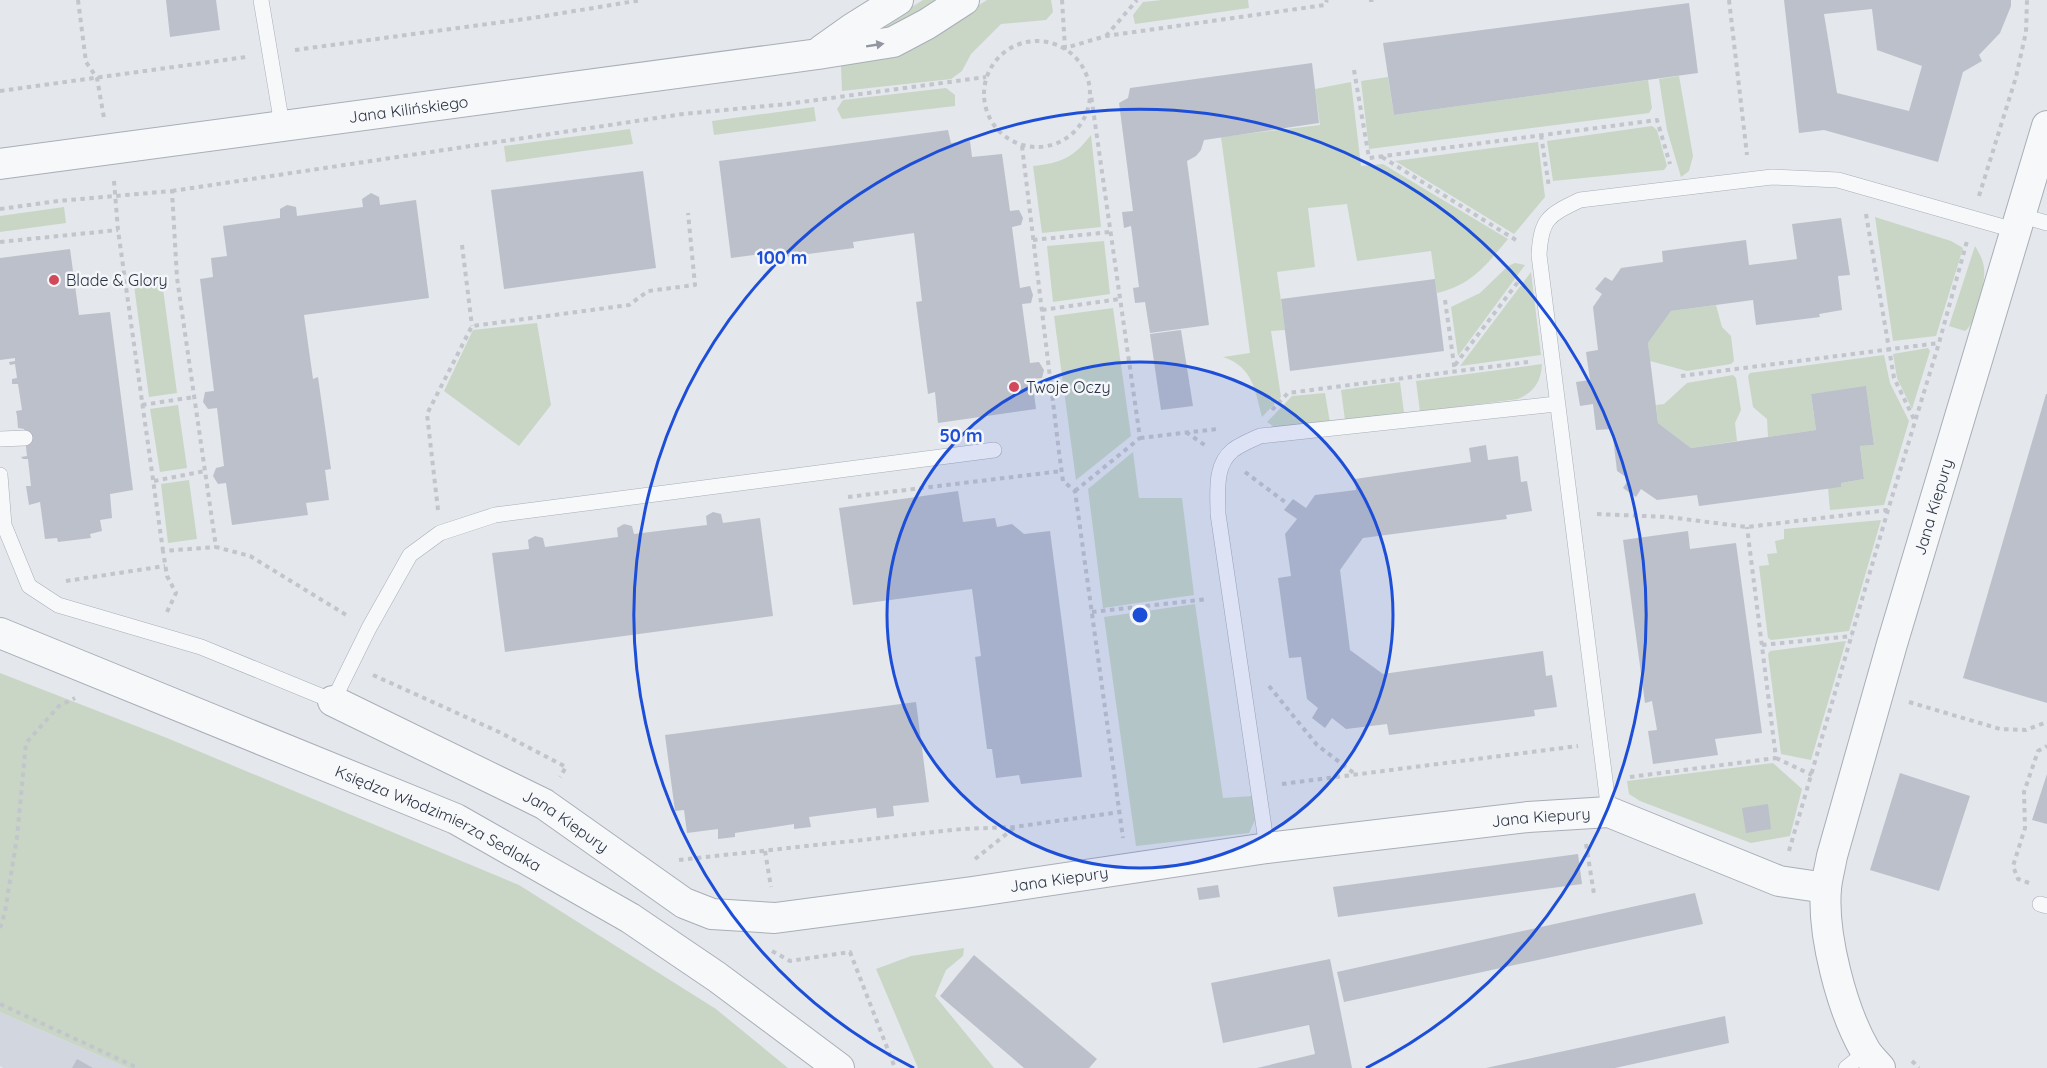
<svg xmlns="http://www.w3.org/2000/svg" width="2047" height="1068" viewBox="0 0 2047 1068" font-family="Quicksand,sans-serif">
<style>
.built{fill:#d2d6de}
.green{fill:#c9d6c5}
.building{fill:#bbc0ca;fill-rule:evenodd}
.lines{fill:none;stroke-linecap:round;stroke-linejoin:round}
.lane-casing{stroke:#a9aeb7;stroke-width:16}
.street-casing{stroke:#a9aeb7;stroke-width:32}
.path{stroke:#c2c5cb;stroke-width:4;stroke-dasharray:4.5 4.5;stroke-linecap:butt}
.lane{stroke:#f7f8fa;stroke-width:15}
.street{stroke:#f7f8fa;stroke-width:30}
.oneway{fill:#9196a0}
.ring{fill:none;stroke:#1d4ed8;stroke-width:3}
.poi-dot{fill:#d1495b;stroke:#f4f6f9;stroke-width:2}
.labels{text-anchor:middle;stroke-width:5;stroke-linejoin:round;paint-order:stroke}
.street-label{font-size:16px;fill:#2b3445;stroke:#f4f6f9}
.poi-label{font-size:16px;fill:#2b3445;stroke:#f4f6f9;text-anchor:start}
.centre{fill:#1d4ed8;stroke:#f4f6f9;stroke-width:3}
.ring-label{font-size:18px;text-anchor:middle;font-weight:bold;fill:#1d4ed8;stroke:#f4f6f9;stroke-width:5;stroke-linejoin:round;paint-order:stroke}
</style>
<rect width="100%" height="100%" fill="#e4e7ec"/>
<path class="built" d="M0 1012 128 1068H3L0 1066Z"/>
<path class="green" d="M923 0H947L931 13 863 37Z
M987 0H1051L1053 12 1046 20 1001 24 971 54 962 71 951 79 842 91 841 66 908 50Z
M1162 0H1248L1249 8 1135 24 1133 15 1143 2Z
M1679 76 1693 156 1689 171 1681 177 1667 130 1659 79Z
M1388 77 1394 115 1648 80 1652 108 1649 113 1369 149 1361 81Z
M1351 82 1361 166 1383 164 1508 239C1486 265 1472 285 1437 293L1431 251 1357 261 1347 204 1308 208 1315 267 1277 272 1285 330 1271 331 1281 397 1262 417C1255 390 1253 367 1223 357L1250 353 1221 137 1320 125 1315 89Z
M946 88 955 95V106L842 119 837 109 843 100Z
M814 107 816 121 714 135 712 121Z
M1652 126 1657 130 1667 166 1664 170 1553 181 1547 141Z
M630 129 633 144 506 162 504 146Z
M1091 135 1101 227 1042 233 1033 166C1061 163 1073 158 1091 135Z
M1538 142 1545 197 1514 234 1395 161Z
M64 207 66 223 0 232V216Z
M1875 217 1951 241 1963 248 1936 336 1893 341Z
M1104 241 1110 294 1053 302 1047 246Z
M1975 246C1979 253 1983 259 1984 268 1986 281 1976 325 1965 331L1949 326Z
M1515 263 1525 265 1458 356 1451 307 1480 293 1508 266Z
M1531 272 1541 355 1460 366Z
M161 274 177 393 149 397 133 278Z
M1716 305 1722 327 1731 336 1734 361 1731 364 1687 371 1650 361 1648 343 1671 311Z
M1113 308 1131 436 1076 480 1054 316Z
M537 323 551 405 519 446 444 391 473 330Z
M1928 348 1930 351 1912 409 1897 378 1893 354Z
M1884 355 1890 383 1909 421 1884 505 1830 510 1828 488 1841 487V483L1864 479 1860 446 1874 445 1866 387 1811 394 1816 430 1768 437 1767 419 1753 407 1748 376 1750 373Z
M1542 364C1541 382 1534 392 1518 399L1420 412 1416 381Z
M1733 375 1736 378 1741 410 1735 423 1737 441 1691 448 1658 423 1656 405 1664 404 1687 383Z
M1400 382 1404 413 1345 420 1341 390Z
M1325 393 1330 423 1279 430 1267 422 1292 396Z
M178 405 187 468 160 472 150 409Z
M1133 452 1139 498H1182L1194 595 1103 608 1088 489Z
M189 480 197 539 168 543 161 484Z
M1881 520 1849 631 1771 640 1768 638 1759 566 1769 565 1767 554 1777 553 1775 541 1784 539V529Z
M1195 604 1223 798 1253 796 1255 820 1249 833 1136 846 1104 617Z
M1846 641 1811 760 1781 754 1768 654 1770 651Z
M0 673 167 738 519 885 716 1009 788 1068H128L0 1012Z
M1773 763 1802 789 1790 836 1751 843 1640 801 1629 794 1627 781Z
M964 948 963 956 946 970 935 996 994 1068H918L876 969 911 956Z"/>
<path class="building" d="M166 0H216L220 30 170 37Z
M1784 0H2011V6L2000 33 1979 55 1982 61 1963 72 1938 162 1824 130 1799 133ZM1872 9 1877 50 1922 66 1909 111 1837 93 1824 14Z
M1689 3 1698 73 1394 115 1383 43Z
M1312 63 1319 123 1204 140 1201 150 1196 156 1187 161 1209 325 1150 333 1145 302 1135 303 1133 288 1139 287 1131 226 1124 228 1122 212 1133 211 1119 103 1128 98 1130 88Z
M948 130 951 143 970 141 972 157 1002 154 1010 211 1019 210 1023 218 1021 225 1012 227 1020 288 1030 286 1033 295 1031 303 1022 304 1030 363 1039 362 1044 370 1042 378 1032 379 1036 409 938 423 935 392 928 394 916 302 922 301 914 233 853 242 854 248 762 260 761 254 731 258 719 161Z
M643 171 656 268 504 289 491 190Z
M371 193 379 197 380 205 416 200 429 298 304 315 313 379 318 377 331 469 325 470 329 500 306 503 308 515 232 525 226 483 218 484 213 476 216 468 224 466 217 408 208 409 203 402 205 392 214 391 200 279 213 277 211 258 227 256 223 226 280 218V209L287 205 296 207 297 216 363 207 362 199Z
M1841 218 1850 275 1838 276 1842 310 1819 314 1820 317 1756 325 1753 300 1671 311 1648 343 1658 423 1691 448 1816 430 1811 394 1866 386 1874 445 1860 446 1864 479 1841 483V487L1699 506 1697 495 1657 500 1641 489 1636 497 1623 488 1629 479 1617 471 1612 429 1596 430 1593 404 1580 406 1576 382 1590 380 1586 352 1598 350 1593 307 1602 294 1595 289 1605 277 1612 281 1621 268 1663 262 1662 251 1746 240 1749 265 1797 259 1792 224Z
M70 249 79 315 110 312 133 490 110 494 112 518 100 520 102 531 90 534 91 538 58 542 57 538 45 539 40 502 29 505 26 486H31L28 459H23L21 457 27 456 24 429 18 428 17 416 16 411 22 410 18 384H12V379L17 378 15 364 10 365 9 362 15 361V358L0 360V258Z
M1435 279 1444 351 1290 371 1281 299Z
M1181 330 1193 406 1161 410 1150 334Z
M2046 394H2047V703L1963 678Z
M1486 445 1488 460 1518 456 1521 482 1527 481 1532 511 1506 515 1507 519 1363 538 1340 570 1350 650 1383 674 1543 651 1546 676 1552 675 1557 707 1534 710 1535 716 1389 735 1387 724 1346 729 1332 718 1325 728 1312 718 1318 708 1307 699 1301 657 1289 658 1278 578 1291 576 1285 534 1297 519 1284 510 1293 499 1306 508 1315 495 1356 490 1355 479 1471 462 1469 448Z
M958 491 963 522 995 518 997 527 1012 524 1024 534 1050 531 1082 777 1021 784 1019 775 996 778 992 749H987L975 657 981 656 972 589 853 605 839 508Z
M713 512 721 514 723 523 760 518 773 616 505 652 492 553 529 549 528 540 535 536 543 538 545 547 618 537 617 528 624 524 632 526 634 534 707 525 706 516Z
M1688 531 1690 549 1736 543 1762 733 1715 739 1718 755 1653 764 1648 731 1657 730 1652 701 1645 703 1623 540Z
M916 702 929 802 893 806 894 816 877 818 876 808 809 817 811 827 794 829V824L735 833V837L718 839V829L687 833 684 810 675 811 665 735Z
M1900 773 1970 796 1939 891 1870 870Z
M2047 774V824L2032 820Z
M1768 804 1771 829 1746 833 1742 808Z
M1578 854 1582 884 1338 917 1333 887Z
M1218 885 1220 897 1199 900 1197 888Z
M1695 893 1703 924 1344 1002 1337 972Z
M974 955 1097 1059 1089 1068H1024L940 996Z
M1330 959 1352 1068H1257L1315 1054 1309 1025 1223 1043 1211 983Z
M1725 1016 1729 1043 1615 1068H1486Z
M77 1059 93 1068H72Z"/>
<g class="lines">
<defs>
<path id="lane" d="M261 0 282 125
M2019 215 2047 223
M0 439 25 438
M0 475 4 525 29 586 58 605 201 647 333 701 369 628 410 555 440 533 495 515 994 450
M1609 812 1539 255C1541 218 1549 215 1580 200L1772 177 1838 180 2014 230
M1267 848 1218 514C1218 492 1214 465 1233 450 1241 444 1251 440 1260 436L1556 404
M2040 904 2047 906
M1846 1068 1866 1052"/>
<g id="street">
<path d="M822 50 853 28 898 0"/>
<path id="s1" d="M0 164 818 54 893 42 927 24 964 0"/>
<path id="s2" d="M0 633 456 819 630 918 717 977 839 1068"/>
<path id="s3" d="M333 701 544 804 684 903 712 914 775 918 972 892 1267 848 1528 817 1609 812 1779 881 1826 888"/>
<path id="s4" d="M1880 1068C1875 1062 1869 1057 1865 1050 1842 1010 1822 935 1826 888 1827 878 1830 867 1832 856L1892 644 2047 126"/>
</g>
</defs>
<use href="#lane" class="lane-casing"/>
<use href="#street" class="street-casing"/>
<path class="path" d="M78 0 86 62 97 78 104 118
M1062 0 1065 48 1106 36 1325 5 1327 0
M1369 0H1377
M1729 0 1747 155
M1106 36 1137 0
M984 94a53 53 0 1 1 106 0a53 53 0 1 1-106 0Z
M295 50 532 18 642 0
M1354 70 1369 158 1657 120 1670 164
M0 91 246 57
M1541 135 1549 187
M1022 146 1059 452 1063 481 1075 491 1123 838
M1382 157 1516 240
M114 181 118 230 163 551
M172 191 683 114 787 104 986 77
M1979 196 2016 77 2026 32 2027 0
M0 209 58 201 172 191 177 278 216 547 250 556 348 616
M1866 214 1894 378 1915 421
M1033 240 1110 232
M0 242 118 230
M462 245 472 326
M1445 300 1455 372
M1042 310 1120 299
M1455 365 1518 282
M1681 376 1939 343
M142 405 194 397
M1272 410 1288 393 1528 362
M1186 432 1206 446
M1140 438 1217 429
M1245 472 1285 502
M154 481 205 471
M1075 491 1140 438 1091 95
M848 497 1062 471
M438 510 427 414 472 326 629 305 648 291 695 285 688 213
M1597 514 1668 517 1747 527 1888 510
M66 581 165 566
M167 612 176 593 167 576 163 551 216 547
M1092 612 1208 599
M1762 645 1852 636
M373 675 499 732 566 767 560 777
M1269 686 1317 745 1355 774
M1909 702 2000 729 2026 730 2047 722
M1776 758 1812 775
M1630 777 1776 758 1747 527
M1282 784 1578 746
M1586 844 1594 894
M765 851 771 887
M1789 851 1888 510 1939 343 1967 241
M975 859 1014 828
M679 860 962 829 1014 827 1120 812
M2029 883 2018 879 2013 866 2025 828 2024 792 2038 751 2047 746
M0 928 5 912 17 837 26 743 59 706 75 698
M772 951 790 961 850 952 895 1068
M0 1004 138 1068
M1912 1061 1919 1068"/>
<use href="#lane" class="lane"/>
<use href="#street" class="street"/>
</g>
<defs><path id="oneway-solid" d="M-6-.8H1V-3.2L6.5 0L1 3.2V.8H-6Z" transform="scale(1.5)"/></defs>
<use class="oneway" href="#oneway-solid" transform="translate(875 45) rotate(-9)"/>
<circle cx="1140" cy="615" r="253" fill="#1d4ed8" fill-opacity=".12"/>
<g class="ring">
<circle cx="1140" cy="615" r="253"/>
<path d="M914 1068A506 506 0 1 1 1366 1068"/>
</g>
<g class="poi-dot">
<circle cx="54" cy="280" r="6"/>
<circle cx="1014" cy="387" r="6"/>
</g>
<g class="labels">
<g class="street-label">
<text dy="6" stroke="none"><textPath href="#s1" startOffset="412">Jana Kilińskiego</textPath></text>
<text dy="6" stroke="none"><textPath href="#s4" startOffset="588">Jana Kiepury</textPath></text>
<text dy="6" stroke="none"><textPath href="#s3" startOffset="1272">Jana Kiepury</textPath></text>
<text dy="6" stroke="none"><textPath href="#s2" startOffset="476">Księdza Włodzimierza Sedlaka</textPath></text>
<text dy="6" stroke="none"><textPath href="#s3" startOffset="262">Jana Kiepury</textPath></text>
<text dy="6" stroke="none"><textPath href="#s3" startOffset="786">Jana Kiepury</textPath></text>
</g>
<g class="poi-label">
<text x="66" y="286">Blade &amp; Glory</text>
<text x="1026" y="393">Twoje Oczy</text>
</g>
</g>
<circle cx="1140" cy="615" r="9" class="centre"/>
<g class="ring-label">
<text x="782" y="264">100 m</text>
<text x="961" y="442">50 m</text>
</g>
</svg>
